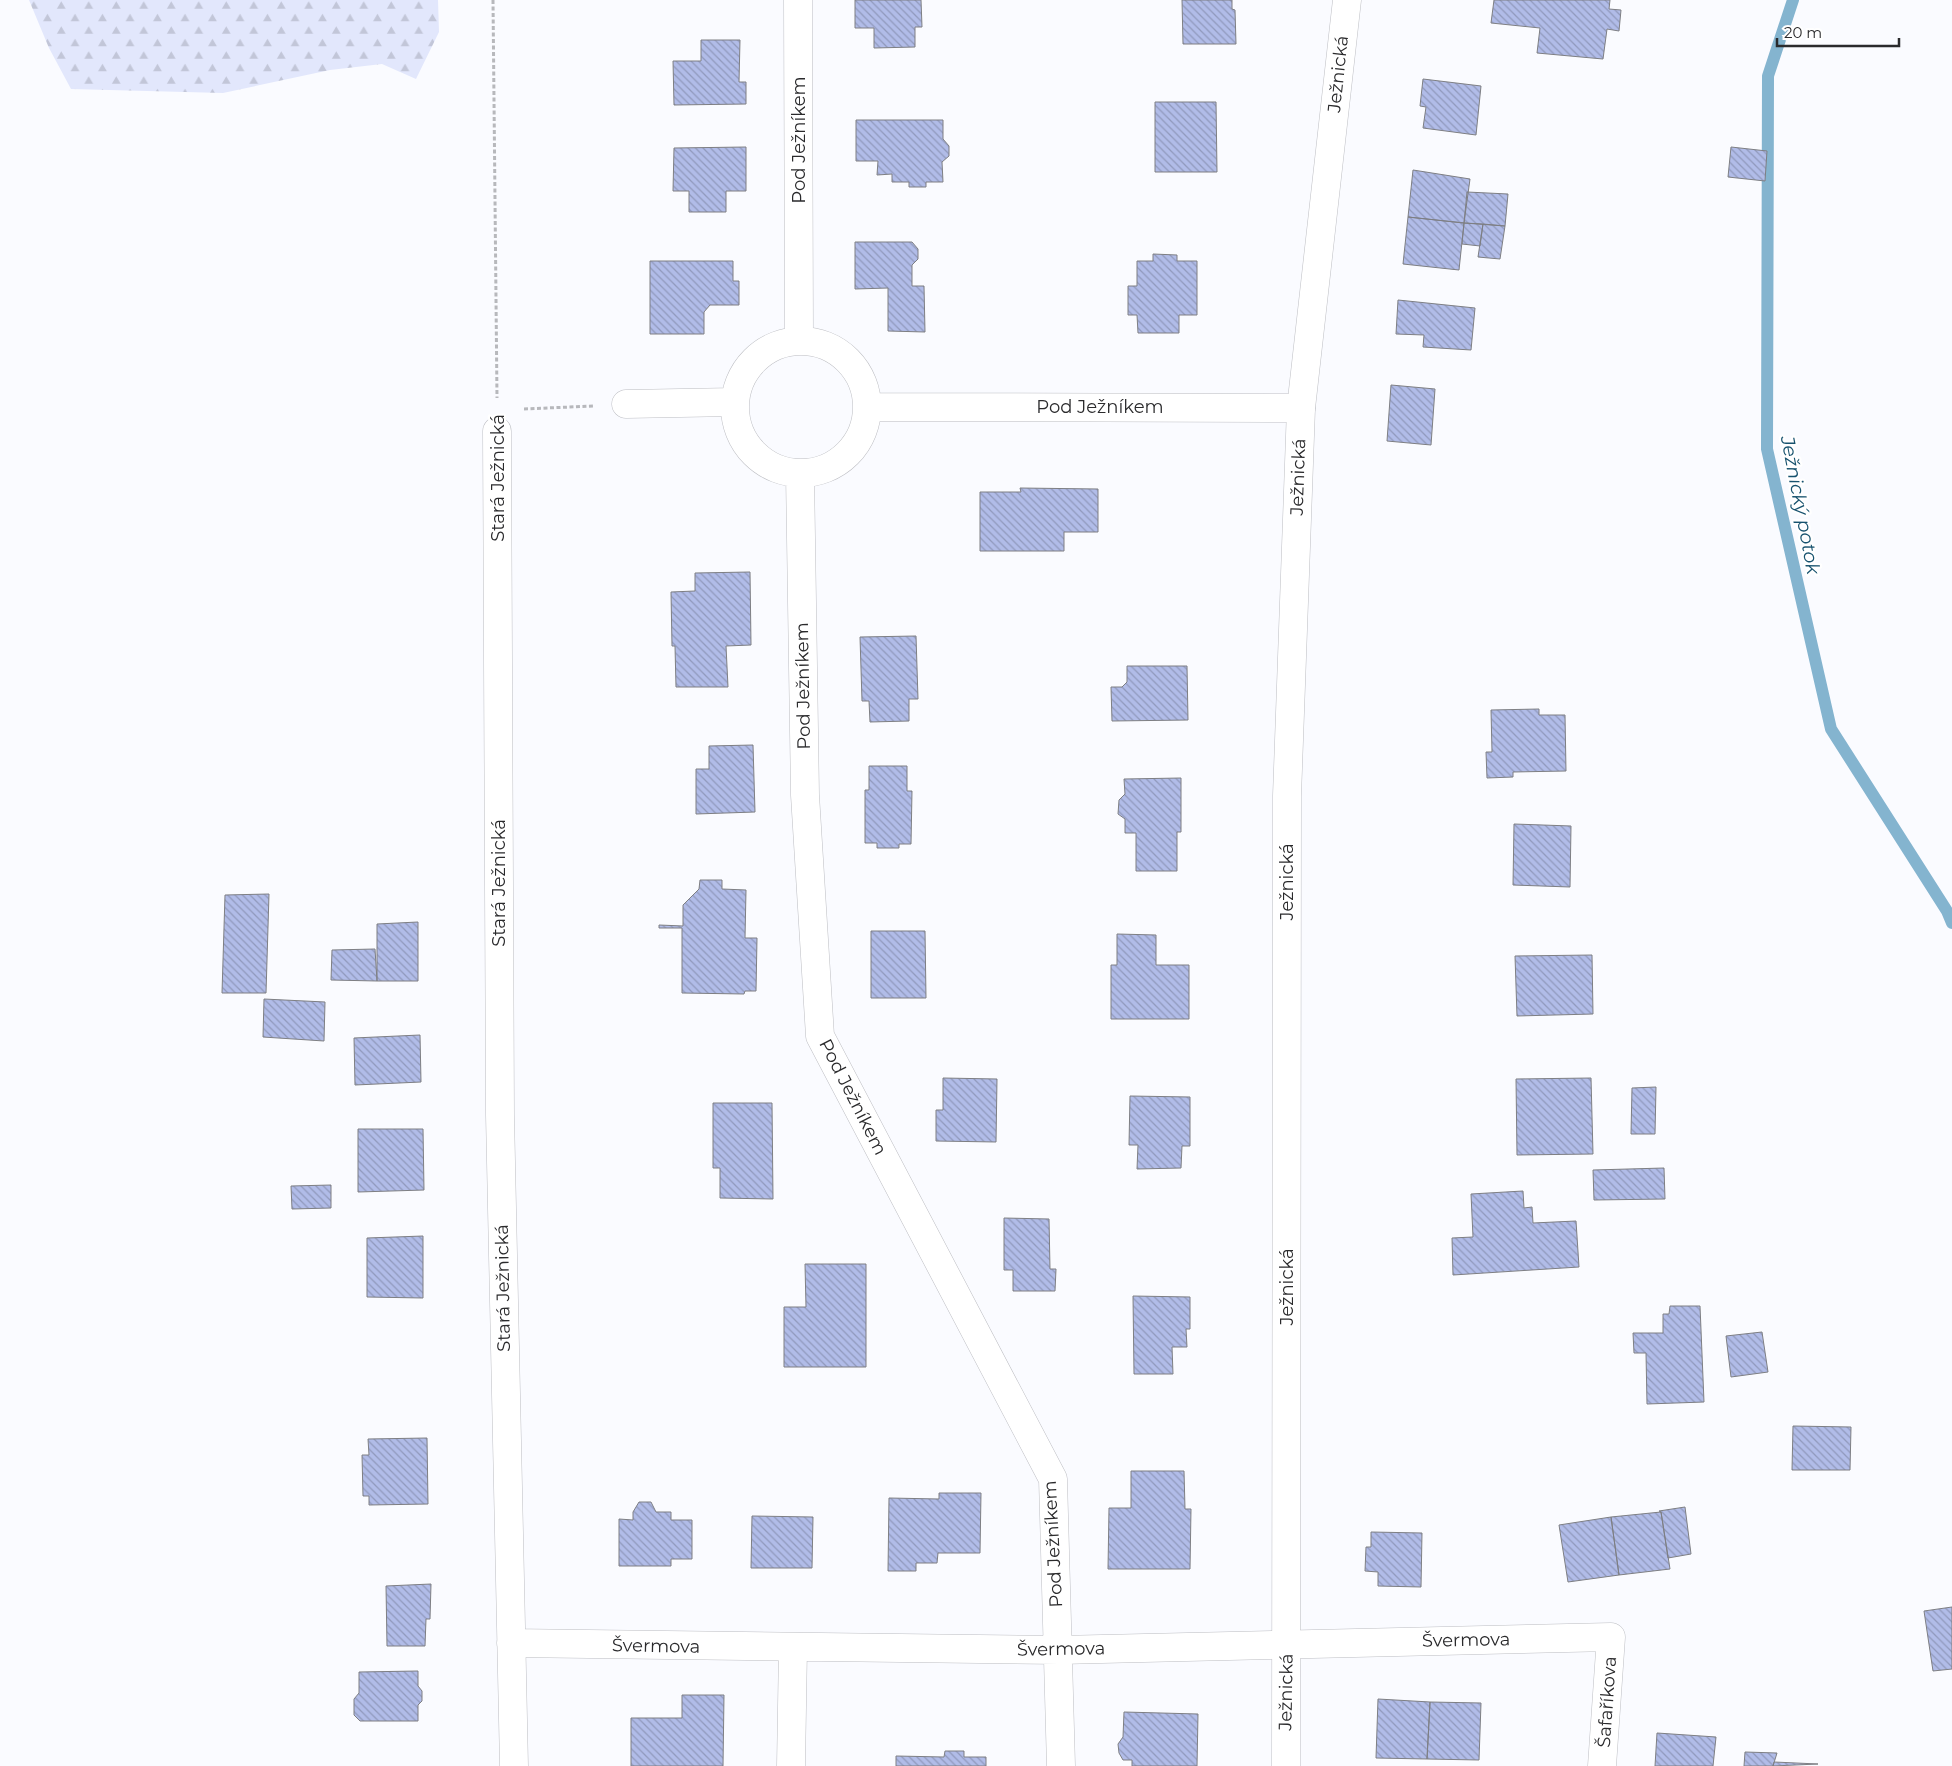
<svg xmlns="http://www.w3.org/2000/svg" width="1952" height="1766" viewBox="0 0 1952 1766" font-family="Montserrat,sans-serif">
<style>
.forest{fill:url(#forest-firs)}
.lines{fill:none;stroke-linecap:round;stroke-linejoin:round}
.stream{stroke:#84b4cf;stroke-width:12}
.building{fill:url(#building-back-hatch);stroke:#7e7f83}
.minor-casing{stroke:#bdbec3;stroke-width:29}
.tertiary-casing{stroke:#bdbec3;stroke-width:29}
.path{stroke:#b7b8bc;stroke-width:3;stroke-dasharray:4 2.5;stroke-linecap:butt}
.minor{stroke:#fff;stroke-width:28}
.tertiary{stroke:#fff;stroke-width:28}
.labels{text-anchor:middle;stroke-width:4.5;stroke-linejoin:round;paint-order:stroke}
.street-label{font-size:18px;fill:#2a2a2c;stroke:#fff}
.water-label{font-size:19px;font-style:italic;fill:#17526e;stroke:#fff}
</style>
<defs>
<pattern id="forest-firs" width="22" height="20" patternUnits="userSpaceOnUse" patternTransform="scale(1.25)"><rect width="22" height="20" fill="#e2e7fc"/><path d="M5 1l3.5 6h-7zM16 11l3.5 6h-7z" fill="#c2c6d8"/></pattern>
<pattern id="building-back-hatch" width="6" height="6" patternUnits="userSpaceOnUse" patternTransform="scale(1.25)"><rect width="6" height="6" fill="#b1bce8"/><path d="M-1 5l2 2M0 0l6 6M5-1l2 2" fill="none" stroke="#9099bc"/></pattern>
</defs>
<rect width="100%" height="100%" fill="#fafbff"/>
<path class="forest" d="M29 0H438L439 32 416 79 382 64 330 70 223 93 71 89 49 48Z"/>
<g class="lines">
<path class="stream" d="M1793 0 1768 76 1767 449 1831 729 1947 911 1952 923"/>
</g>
<path class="building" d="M855 0H921L922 27H915V47L874 48V28H855Z
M1182 0H1232V9L1235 10 1236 44H1183Z
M1494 0H1610L1609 9 1621 10 1619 31 1607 29 1603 59 1537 53 1540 28 1491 23Z
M701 40H740L739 82H746V104L674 105 673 61H701Z
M1423 79 1481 86 1476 135 1423 128 1426 107 1420 106Z
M1155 102H1216L1217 172H1155Z
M856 120H943V139L949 146V156L942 162 943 182H926V187H909V182H892V174L877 175 878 161H856Z
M746 147V191H726V212H689V191H673L674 148Z
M1731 147 1767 151 1765 181 1728 177Z
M1413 170 1470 179 1464 223 1408 217Z
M1467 192 1508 194 1505 226 1464 223Z
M1408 217 1464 223 1459 270 1403 264Z
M1464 223 1483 224 1480 246 1462 244Z
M1483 224 1505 226 1500 259 1478 257Z
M855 242H912L918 249V259L912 265V286H924L925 332 888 331V288L855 289Z
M1153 254 1177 255V261H1197V315H1179V333H1138L1137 315H1128V286H1137V261H1153Z
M650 261H733V281H739V305H710L704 312V334H650Z
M1398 300 1475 308 1471 350 1423 347 1424 335 1396 334Z
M1391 385 1435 389 1431 445 1387 441Z
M1020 488 1098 489V532H1064V551H980V492H1021Z
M750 572 751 645 726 646 728 687H676L675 646H672L671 592 695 591V573Z
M916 636 918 699H909V721L870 722 869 701H862L860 637Z
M1127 666H1187L1188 720 1112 721 1111 687H1122L1127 682Z
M1539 709V715H1565L1566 771 1513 772V777L1487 778 1486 752H1492L1491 710Z
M753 745 755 812 696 814V769H709V746Z
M869 766H907V791H912L911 844H899V848H877V843H865V790H869Z
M1181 778V832H1177V871H1136V833H1125V819L1118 814 1119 800 1125 794 1124 779Z
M1514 824 1571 826 1570 887 1513 885Z
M700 880H722V889L746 890 745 938H757L756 991H745L744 994 682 993V928H659V925L683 926V905L699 889Z
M269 894 266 993H222L225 895Z
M418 922V981H377V924Z
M871 931H925L926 998H871Z
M1117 934 1156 935V965H1189V1019H1111V965H1117Z
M375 949 377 981 331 980 332 950Z
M1592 955 1593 1014 1517 1016 1515 956Z
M264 999 325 1002 324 1041 263 1037Z
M420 1035 421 1082 355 1085 354 1038Z
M943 1078 997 1079 996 1142 936 1141V1110H943Z
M1591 1078 1593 1154 1517 1155 1516 1079Z
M1656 1087 1655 1134H1631L1632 1088Z
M1130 1096 1190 1097V1146H1182L1181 1168 1137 1169 1138 1145H1129Z
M713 1103H772L773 1199 720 1198V1168H713Z
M358 1129H423L424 1190 358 1192Z
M1664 1168 1665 1199 1594 1200 1593 1170Z
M331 1185V1208L292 1209 291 1186Z
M1523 1191 1524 1208 1532 1207 1533 1223 1576 1221 1579 1267 1453 1275 1452 1238 1473 1237 1471 1194Z
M1004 1218 1049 1219 1050 1269H1056L1055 1291H1013V1270H1004Z
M423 1236V1298L367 1297V1238Z
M805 1264H866V1367H784V1307H806Z
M1133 1296 1190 1297V1329H1186L1187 1347H1172L1173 1374H1134Z
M1670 1306H1700L1704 1402 1647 1404 1646 1353H1634L1633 1333H1663V1314H1669Z
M1762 1332 1768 1372 1731 1377 1726 1336Z
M1793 1426 1851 1427 1850 1470H1792Z
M427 1438 428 1504 369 1505V1496H363L362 1455H369L368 1439Z
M1131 1471H1184L1185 1509H1191L1190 1569H1108L1109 1508H1131Z
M939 1493H981L980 1553H938L937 1563H916V1571H888L889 1498 939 1499Z
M639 1502H651L656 1512H671V1520H692V1559H671V1566H619V1519L633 1520V1512Z
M1685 1507 1691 1554 1668 1558 1661 1512 1659 1511Z
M1661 1512 1670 1569 1619 1575 1611 1517Z
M752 1516 813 1517 812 1568H751Z
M1611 1517 1619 1575 1568 1582 1559 1525Z
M1371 1532 1422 1533 1421 1587 1378 1586V1572L1365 1571 1366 1547H1371Z
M431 1584 430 1619H426L425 1646H387L386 1586Z
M1952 1607V1669L1933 1671 1924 1611Z
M418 1671V1686L422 1691V1701L418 1705V1721H360L354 1715V1699L359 1693V1672Z
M682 1695H724L723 1766H631V1718H682Z
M1378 1699 1430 1702 1427 1759 1376 1758Z
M1430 1702 1481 1703 1479 1760 1427 1759Z
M1124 1712 1198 1714 1197 1766H1132V1760H1123L1119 1753 1118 1744 1123 1737Z
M1657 1733 1716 1737 1713 1766H1655Z
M945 1751H964V1757H986V1766H896V1756L944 1757Z
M1745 1752 1777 1753 1773 1766H1744Z
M1774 1762 1818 1764 1773 1766Z"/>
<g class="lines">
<defs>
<path id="minor" d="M798 0 799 339
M735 407a66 66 0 1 1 132 0a66 66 0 1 1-132 0Z
M626 404 734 402
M869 407 1301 408
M497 431 500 1115 514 1766
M800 474 805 795 820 1036 1053 1479 1061 1766
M511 1643 1059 1650 1611 1637 1602 1766
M791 1766 793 1648"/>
<path id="tertiary" d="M1286 1766 1287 796 1301 408 1347 0"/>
</defs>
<use href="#minor" class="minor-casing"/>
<use href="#tertiary" class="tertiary-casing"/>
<path class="path" d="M493 0 497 398
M524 409 593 406"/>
<use href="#minor" class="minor"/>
<use href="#tertiary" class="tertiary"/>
</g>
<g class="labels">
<g class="street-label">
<text transform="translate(1338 74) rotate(-84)" y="6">Ježnická</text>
<text transform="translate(799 140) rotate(-90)" y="6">Pod Ježníkem</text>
<text x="1100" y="413">Pod Ježníkem</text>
<text transform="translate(1298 477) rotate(-88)" y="6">Ježnická</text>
<text transform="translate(498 478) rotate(-90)" y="6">Stará Ježnická</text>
<text transform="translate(803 686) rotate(-91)" y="6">Pod Ježníkem</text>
<text transform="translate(1287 882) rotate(-90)" y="6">Ježnická</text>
<text transform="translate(499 883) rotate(-90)" y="6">Stará Ježnická</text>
<text transform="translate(853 1097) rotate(63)" y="6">Pod Ježníkem</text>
<text transform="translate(1287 1287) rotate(-90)" y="6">Ježnická</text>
<text transform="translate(503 1288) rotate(-91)" y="6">Stará Ježnická</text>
<text transform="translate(1053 1544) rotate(-93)" y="6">Pod Ježníkem</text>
<text transform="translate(1466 1640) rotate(-1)" y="6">Švermova</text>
<text transform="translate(656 1646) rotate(1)" y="6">Švermova</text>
<text transform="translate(1061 1649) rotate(-1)" y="6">Švermova</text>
<text transform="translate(1286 1692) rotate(-89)" y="6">Ježnická</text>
<text transform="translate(1607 1702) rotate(-86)" y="6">Šafaříkova</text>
</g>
<g class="water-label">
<text transform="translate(1801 505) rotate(79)" y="7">Ježnický potok</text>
</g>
</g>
<path d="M1777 38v8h122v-8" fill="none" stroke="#2a2a2c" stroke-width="2.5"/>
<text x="1784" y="38" font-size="15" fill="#2a2a2c" stroke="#ffffff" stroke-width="4" paint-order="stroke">20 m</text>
</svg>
